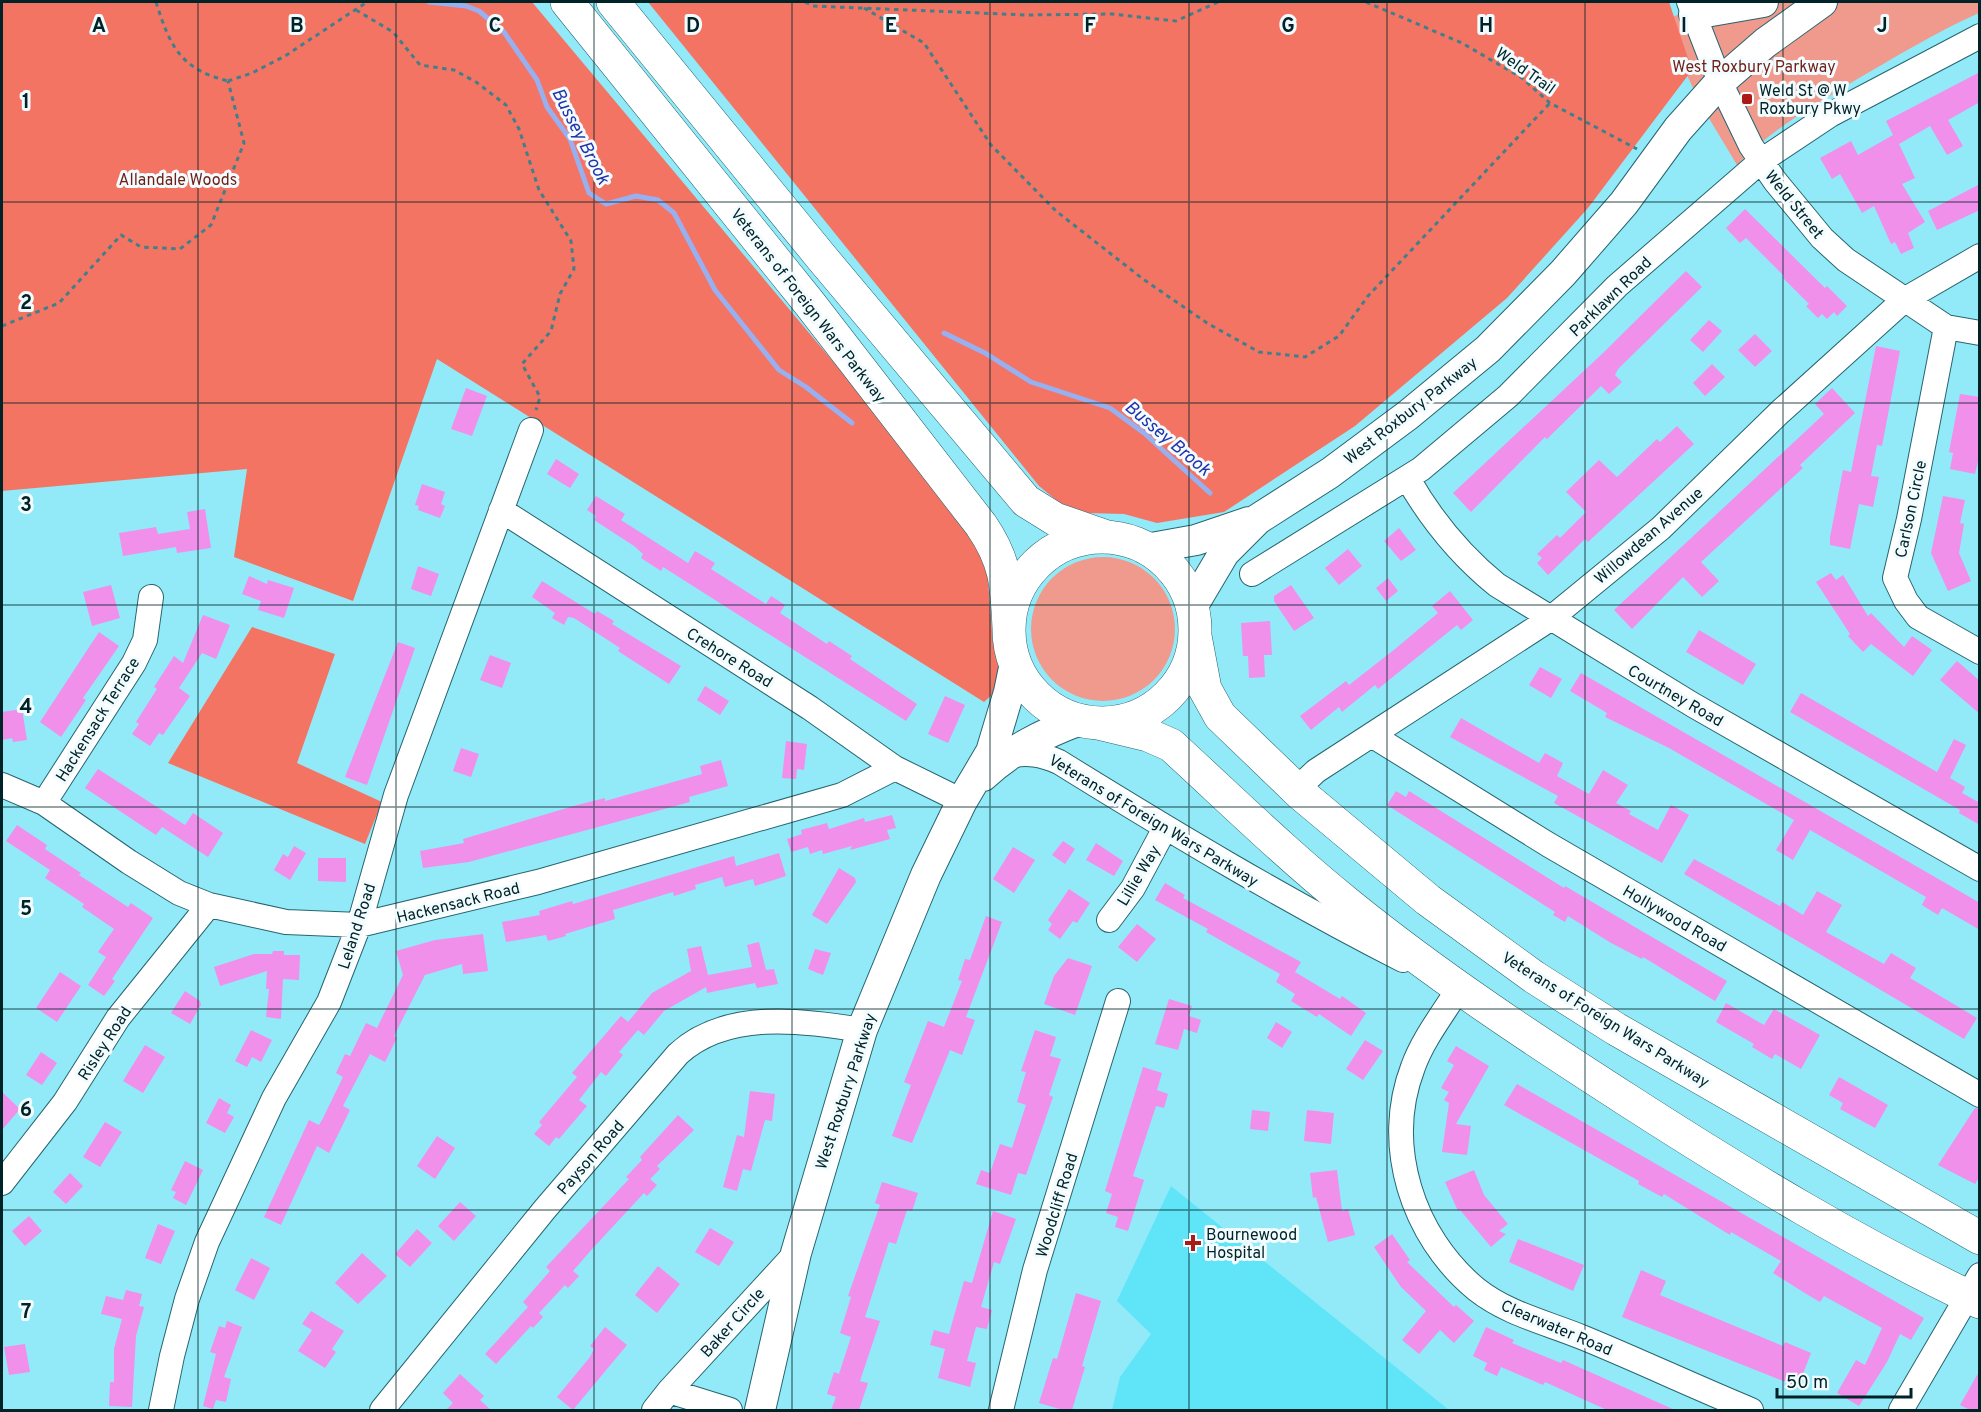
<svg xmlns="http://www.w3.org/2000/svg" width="1981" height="1412" viewBox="0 0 1981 1412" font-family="Overpass,sans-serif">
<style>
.built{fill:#5fe4f8}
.green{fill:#ef9a8d}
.forest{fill:#f47464}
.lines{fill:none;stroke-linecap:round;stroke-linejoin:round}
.stream{stroke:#98aff0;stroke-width:5}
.building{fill:#f090eb}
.minor-casing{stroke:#26656f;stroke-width:26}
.major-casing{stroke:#26656f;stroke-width:32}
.highway-casing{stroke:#26656f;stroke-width:34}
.path{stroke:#437f88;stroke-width:3;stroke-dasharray:4.5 4.5;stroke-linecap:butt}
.minor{stroke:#fff;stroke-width:24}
.major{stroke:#fff;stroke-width:30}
.highway{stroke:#fff;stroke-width:33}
.grid{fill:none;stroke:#002328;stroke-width:1.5;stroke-opacity:0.55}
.poi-dot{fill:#ab1a14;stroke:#f2fcfe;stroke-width:2}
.labels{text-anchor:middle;stroke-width:6;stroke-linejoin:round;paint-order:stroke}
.park-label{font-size:16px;fill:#6f1f18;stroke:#f2fcfe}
.street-label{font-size:16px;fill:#002328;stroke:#f2fcfe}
.poi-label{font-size:16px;fill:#002328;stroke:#f2fcfe;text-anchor:start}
.water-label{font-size:18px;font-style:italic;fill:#2232ab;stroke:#f2fcfe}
.grid-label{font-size:20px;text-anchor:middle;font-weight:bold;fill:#002328;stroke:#f2fcfe;stroke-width:6;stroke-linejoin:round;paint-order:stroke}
</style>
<rect width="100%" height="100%" fill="#92eaf8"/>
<path class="built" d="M1171 1186 1449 1410H1112L1120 1377 1151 1334 1117 1301Z"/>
<path class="green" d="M1701 2H1979V13C1934 33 1892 59 1849 84 1809 108 1770 131 1737 165L1701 105 1662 22 1701 4Z
M1031 629a72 72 0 1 1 144 0a72 72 0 1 1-144 0Z"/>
<path class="forest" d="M2 2H532L985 543 993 643 1003 685 984 702 437 359 353 601 234 557 247 469 2 491Z
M648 2H1669L1692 70 1588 208 1507 298 1355 426 1224 512 1157 523 1124 514 1086 513 1061 504 1039 486Z
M252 627 335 654 297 763 382 802 365 844 168 763Z"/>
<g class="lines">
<path class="stream" d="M429 2 466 6 479 11 504 32 537 80 547 107 570 139 589 193 606 204 636 196 658 200 674 213 715 290 779 370 806 387 852 423
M944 333 985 353 1031 382 1110 408 1144 433 1210 493"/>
</g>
<path class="building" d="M1980 72V102L1948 120 1963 146 1947 155 1930 126 1899 144 1915 178 1902 184 1925 222 1908 233 1914 248 1901 254 1895 242 1891 244 1874 206 1862 213 1840 174 1832 179 1820 158 1851 141 1858 155 1893 135 1886 121Z
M1980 184V210L1937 230 1928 211Z
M1745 209 1825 288 1827 286 1847 306 1837 316 1834 312 1827 319 1822 314 1818 318 1806 306 1809 304 1783 278 1784 276 1746 238 1740 243 1726 228Z
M1686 271 1702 287 1618 369 1615 375 1622 382 1609 394 1601 386 1547 439 1545 437 1471 512 1453 493 1603 353Z
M1709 320 1722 331 1703 352 1690 340Z
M1755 334 1772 351 1755 367 1738 350Z
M1876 346 1900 351 1882 446 1877 445 1871 476 1879 477 1873 507 1859 504 1850 549 1830 545V537L1843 470 1851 472Z
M1712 364 1725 377 1705 396 1693 383Z
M466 388 487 396 472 436 451 429Z
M1832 388 1855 413 1800 465 1803 468 1701 562 1719 581 1702 597 1683 577 1632 629 1614 610 1824 414 1815 404Z
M1960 394 1980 397V453L1975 474 1950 469 1953 453 1949 452Z
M1677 426 1694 444 1588 542 1585 539 1548 575 1537 563 1542 558 1537 554 1557 535 1560 538 1586 512 1566 492 1599 460 1617 477 1657 439 1660 442Z
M556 459 579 474 570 488 547 474Z
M422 484 445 492 441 504 445 506 440 518 418 510 419 506 415 505Z
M596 496 625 514 621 520 688 563 695 551 715 563 711 569 766 604 771 596 785 605 780 613 827 644 829 641 852 656 850 659 917 704 906 721 663 567 661 571 641 558 643 554 634 546 594 520 596 516 587 510Z
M1943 496 1965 500 1960 523 1964 524 1959 553 1971 581 1948 591 1931 553Z
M205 509 211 548 177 553 176 547 123 556 119 533 156 527 158 534 190 529 187 512Z
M1399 528 1416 550 1401 561 1384 541Z
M1348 549 1362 566 1339 585 1325 568Z
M418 566 439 574 431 596 411 589Z
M1831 573 1836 580 1843 575 1868 616 1871 613 1904 647 1912 636 1932 650 1913 676 1871 644 1863 652 1848 636 1850 634 1816 582Z
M249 576 267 584 268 580 294 588 284 618 258 610 261 601 242 594Z
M1388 578 1398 591 1386 601 1376 588Z
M542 581 595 614 597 611 614 621 612 624 681 666 669 684 618 651 620 648 574 618 568 617 564 625 552 618 555 613 532 597Z
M111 585 120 618 92 626 83 592Z
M1291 585 1314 618 1294 631 1274 601V596Z
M1450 591 1473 620 1461 630 1457 625 1378 689 1375 685 1342 712 1339 707 1311 730 1300 716 1346 681 1349 685 1395 649 1438 613 1432 606Z
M203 615 230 625 216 659 202 653 179 688 190 696 163 735 159 733 150 746 132 734 139 724 136 722 157 689 154 687 174 656 183 663Z
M1270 621 1272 655H1264L1265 677 1249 678 1248 656H1243L1241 623Z
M1699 630 1756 664 1743 685 1686 652Z
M99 632 119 646 83 698 86 700 61 737 40 722Z
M398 642 415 648 367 785 345 777Z
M490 655 511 663 502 688 480 680Z
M1957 661 1980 681V714L1940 680Z
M1540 667 1562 679 1551 698 1529 685Z
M1581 673 1980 903V930L1942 908 1938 915 1922 905 1926 897 1810 830 1793 860 1776 850 1794 820 1669 748 1605 717 1607 713 1570 691Z
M705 686 729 701 720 715 697 700Z
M1801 693 1937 772 1954 739 1966 745 1950 778 1965 787 1962 793 1980 803V825L1959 813 1960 810 1790 712Z
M945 696 965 705 948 743 928 734Z
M22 709 27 740 13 742 12 738 2 740V712Z
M1461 718 1539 763 1545 753 1563 763 1557 776 1589 794 1603 770 1628 785 1616 803 1631 811 1629 814 1658 830 1671 805 1689 815 1662 863 1554 803 1558 796 1450 737Z
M786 741 807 744 804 770 797 769 796 779 782 778Z
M461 748 479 754 471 777 453 771Z
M721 760 728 786 689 797 690 802 469 862 423 868 420 851 464 843 463 839 577 805 605 798V801L702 774 700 766Z
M98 769 185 825 193 813 223 833 208 857 162 827 156 835 85 788Z
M1396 791 1406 797 1409 791 1564 888 1565 886 1727 981 1715 1001 1643 957 1642 959 1611 943 1568 916 1565 922 1553 915 1555 912 1387 805Z
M892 815 896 828 887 830 890 839 850 850 852 846 823 854 822 850 810 854 808 847 791 852 787 839 802 834 801 830 827 823 829 829 864 818 865 822Z
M17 825 47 845 45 849 81 873 79 875 128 907 131 903 153 918 112 979 115 981 104 996 88 985 106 957 98 952 114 929 82 907 84 904 45 878 50 870 6 841Z
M1063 841 1075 849 1065 864 1052 855Z
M1096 843 1123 861 1114 876 1086 860Z
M294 846 306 853 290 880 274 870 283 854 288 857Z
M1013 847 1035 860 1014 893 993 879Z
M779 853 786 876 755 886 753 879 725 887 722 877 695 885 696 889 674 896 673 892 613 910 615 919 565 934 566 936 548 941 546 935 506 942 502 922 540 915 539 911 572 901 573 904 734 856 736 866Z
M318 858H346V882L318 881Z
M1694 859 1780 906 1782 902 1803 915 1817 891 1842 905 1826 932 1884 964 1891 953 1916 968 1910 978 1977 1018 1964 1039 1684 874Z
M839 868 855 878 856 882 827 924 812 915Z
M1165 883 1185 895 1183 898 1301 962 1295 972 1340 999 1342 996 1366 1013 1351 1036 1319 1014 1317 1017 1291 1001 1295 994 1276 982 1280 974 1206 932 1208 929 1155 900Z
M1069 889 1090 903 1077 923 1073 921 1060 939 1048 930 1052 924 1048 920Z
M986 916 1002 922 966 1017 975 1020 962 1055 950 1050 912 1143 892 1136 911 1085 904 1082 928 1021 944 1027 962 981 958 980 965 959 970 960Z
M1137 924 1156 939 1137 962 1118 947Z
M483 934 488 971 463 974 462 964 425 975 394 1036 397 1038 385 1062 370 1054 343 1106 350 1110 329 1153 317 1146 281 1225 264 1217 309 1120 319 1125 323 1118 343 1077 336 1073 345 1054 350 1056 366 1023 377 1028 403 975 396 951 435 940Z
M759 942 766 970 774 969 778 984 757 988 755 983 707 993 706 987 664 1011 644 1035 628 1022 652 993 691 971 687 949 701 946 708 975 752 967 747 945Z
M815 949 831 953 823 975 808 969Z
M273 951H284V955H300L299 980 283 979 281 1019 266 1017 269 989H266L267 971 220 986 214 967 254 954H272Z
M1068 958 1092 966 1075 1015 1044 1004 1054 976Z
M60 972 81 986 57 1022 36 1008Z
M185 991 200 1001 201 1005 190 1024 171 1013Z
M1169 999 1192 1006 1189 1016 1201 1020 1197 1033 1184 1029 1178 1050 1155 1044Z
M1726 1003 1764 1025 1774 1009 1820 1035 1801 1069 1775 1054 1772 1059 1752 1047 1754 1044 1716 1022Z
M621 1016 638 1030 619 1052 623 1055 606 1076 601 1072 579 1100 587 1106 559 1139 556 1137 549 1146 534 1134 542 1125 539 1122 577 1077 572 1073Z
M1276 1022 1292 1032 1282 1048 1267 1038Z
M251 1030 272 1040 261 1062 252 1057 247 1067 235 1061Z
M1035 1030 1056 1037 1050 1056 1061 1059 1049 1095 1053 1097 1026 1175 1018 1173 1011 1195 976 1184 981 1170 990 1173 1000 1144 1012 1148 1026 1105 1017 1102 1026 1072 1021 1071Z
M1365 1040 1383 1051 1363 1080 1346 1069Z
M145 1045 165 1057 143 1093 123 1081Z
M1456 1046 1489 1066 1456 1124 1471 1126 1467 1155 1442 1152 1449 1103 1444 1100 1449 1092 1441 1088 1454 1065 1447 1061Z
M41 1052 57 1063 42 1085 26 1075Z
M1143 1067 1162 1073 1157 1090 1168 1094 1164 1108 1156 1106 1133 1176 1144 1180 1128 1231 1115 1227 1118 1217 1106 1213 1112 1194 1105 1191Z
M1839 1077 1888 1105 1875 1128 1840 1109 1843 1103 1829 1095Z
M1517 1084 1924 1318 1911 1340 1900 1334 1887 1362 1859 1406 1837 1393 1856 1360 1865 1365 1882 1328 1824 1296 1820 1302 1808 1295 1773 1273 1781 1261 1731 1232 1730 1235 1664 1194 1662 1197 1638 1184 1639 1181 1504 1105Z
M750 1091 775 1094 772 1121 765 1120 751 1171 743 1169 737 1191 723 1187 737 1135 744 1137Z
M2 1092 20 1109 2 1130Z
M219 1098 231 1105 227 1113 234 1117 225 1133 206 1123Z
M1975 1108 1980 1109V1176L1975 1184 1938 1165Z
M1252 1110 1270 1112 1268 1131 1250 1129Z
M1307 1110 1334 1113 1331 1144 1304 1141Z
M678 1115 694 1130 657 1166 660 1169 650 1179 657 1185 647 1196 644 1193 593 1248 573 1271 579 1276 568 1288 565 1285 539 1313 543 1317 533 1328 531 1326 496 1364 485 1354 528 1307 523 1302 550 1271 546 1267 629 1179 626 1177 642 1160 640 1157Z
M105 1122 122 1132 100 1167 83 1157Z
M437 1136 455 1148 435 1179 417 1166Z
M185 1161 203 1170 186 1205 173 1198 176 1192 171 1190Z
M1337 1170 1342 1211 1348 1209 1355 1235 1328 1242 1316 1197 1313 1198 1310 1173Z
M1474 1170 1484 1195 1508 1224 1499 1231 1506 1234 1491 1247 1460 1210 1458 1211 1445 1182Z
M70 1173 83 1186 66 1204 53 1192Z
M882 1182 918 1193 912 1211 907 1210 896 1244 889 1242 865 1317 880 1321 860 1381 868 1383 859 1410H831L836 1397 827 1394 834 1372 839 1374 851 1337 840 1333 851 1297 848 1296 880 1205 875 1203Z
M460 1202 476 1216 454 1241 438 1226Z
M993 1211 1016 1219 1000 1264 994 1262 981 1307 992 1310 987 1329 976 1327 967 1361 976 1363 970 1387 938 1378 945 1349 930 1345 934 1330 949 1334 964 1281 972 1283Z
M29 1216 42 1231 25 1246 12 1231Z
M158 1224 175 1231 161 1264 145 1258Z
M710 1228 734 1242 719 1266 695 1252Z
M417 1229 432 1243 410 1267 395 1254Z
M1392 1234 1410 1260 1407 1262 1454 1307 1456 1305 1474 1321 1454 1343 1440 1330 1419 1354 1402 1340 1426 1311 1401 1287 1374 1247Z
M1518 1239 1584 1265 1573 1291 1509 1262Z
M362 1253 387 1276 358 1304 335 1283Z
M251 1258 270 1268 254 1300 235 1290Z
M658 1266 680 1284 657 1313 635 1295Z
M1641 1270 1666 1281 1660 1295 1783 1346 1785 1342 1811 1353 1798 1387 1622 1317Z
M126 1290 142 1294 139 1306 144 1307 136 1336 132 1407 109 1406 110 1382H114V1349L122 1319 101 1314 106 1296 123 1300Z
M1076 1293 1101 1301 1082 1366 1085 1367 1072 1410H1063L1039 1403 1053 1358 1057 1359Z
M311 1311 344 1331 332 1349 336 1352 325 1368 298 1351 312 1330 302 1324Z
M227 1321 242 1327 224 1377 231 1379 226 1402 216 1400 213 1409 203 1406 216 1354 210 1352 219 1326 225 1328Z
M605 1327 627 1345 573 1410 557 1397 590 1357 594 1349 590 1346Z
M1486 1327 1514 1340 1512 1343 1561 1363 1563 1360 1675 1410H1607L1545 1382 1543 1385 1501 1367 1497 1376 1484 1370 1487 1363 1473 1356Z
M25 1344 30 1372 9 1375 4 1347Z
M1980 1370V1410H1970L1960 1405Z
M460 1374 484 1396 480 1400 491 1410H446L453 1403 443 1393Z"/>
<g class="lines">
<defs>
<path id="minor" d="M1689 2 1720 82 1751 146 1775 181 1822 238 1846 260 1946 327 1980 333
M1946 327 1909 519 1895 578 1906 601 1918 617 1980 652
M1408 479C1432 521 1460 555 1497 585L1693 705 1980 869
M501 510 810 708 895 768 962 801
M1252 574 1421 469 1508 396 1617 286 1761 161 1830 115 1980 36
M1373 736 1549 845 1980 1095
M1007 756C1028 752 1041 754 1059 762 1172 832 1285 900 1403 960
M2 785 44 803 129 862 179 893 209 905 286 922 359 925 538 882 842 795 895 768
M1297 789 1316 771 1550 619 1661 528 1780 412 1904 300 1980 256
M44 803 134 663 145 640 151 597
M1109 920 1133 888 1165 828
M1445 981 1459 988C1443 1014 1423 1039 1413 1067 1383 1145 1412 1236 1476 1289 1507 1314 1548 1323 1584 1338 1640 1361 1695 1387 1751 1410
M2 1183 65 1102 118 1018 209 905
M669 1391 796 1253
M161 1410 172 1356 187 1299 207 1242 274 1098 329 1002 359 925 396 795 531 430
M382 1410 545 1209 678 1054C726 1010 802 1020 862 1030
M654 1410 669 1391 730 1410
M1001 1410 1035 1270 1118 1001
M1901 1410 1980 1275"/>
<path id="major" d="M1694 14 1763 2
M1146 549 1196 540 1249 522
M1192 607 1224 553 1258 519 1330 473 1408 415 1488 349 1563 273 1624 203 1678 129 1720 82 1765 43 1822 2
M983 776C1012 749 1043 734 1080 720
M760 1410 796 1253 862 1030 926 875 962 801 991 752 1009 692 1015 663"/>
<path id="highway" d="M567 2 810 304 981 525C1006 561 1007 585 1009 628
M613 2 822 258 1026 501 1055 519 1107 537
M1009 630a93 93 0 1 1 186 0a93 93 0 1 1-186 0Z
M1195 636 1205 689 1220 716 1301 794 1428 900 1534 977 1616 1029 1980 1238
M1098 723 1148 735 1171 745C1230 799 1286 854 1348 904 1438 977 1534 1040 1632 1103 1744 1175 1859 1245 1980 1302"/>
</defs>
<use href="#minor" class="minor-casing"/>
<use href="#major" class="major-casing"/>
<use href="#highway" class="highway-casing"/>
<path class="path" d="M156 2C170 46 180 69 228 81
M805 2 813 6 1027 15 1112 14 1176 21 1218 2
M1366 2 1462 43 1522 78 1550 103 1637 149
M864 8 924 43 991 145 1056 211 1143 279 1207 323 1259 352 1305 357 1339 336 1368 296 1550 103
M356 10 393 32 420 65 454 70 476 82 506 105 519 129 539 190 571 241 574 269 560 294 551 331 522 364 540 397 536 410
M228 81 252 73 285 56 367 2
M2 326 59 303 121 235 141 247 180 249 211 225 244 143 228 81"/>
<use href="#minor" class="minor"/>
<use href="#major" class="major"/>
<use href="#highway" class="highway"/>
</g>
<path class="grid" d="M198 2V1410M396 2V1410M594 2V1410M792 2V1410M990 2V1410M1189 2V1410M1387 2V1410M1585 2V1410M1783 2V1410M2 202H1980M2 403H1980M2 605H1980M2 807H1980M2 1009H1980M2 1210H1980"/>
<g class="poi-dot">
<rect x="1741" y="93" width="12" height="12" rx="3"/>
<path d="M1190 1234h6v6h6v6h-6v6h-6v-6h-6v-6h6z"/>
</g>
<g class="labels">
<g class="park-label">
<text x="1754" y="72">West Roxbury Parkway</text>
<text x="178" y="185">Allandale Woods</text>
</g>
<g class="street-label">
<text transform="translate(1526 70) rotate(35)" y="6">Weld Trail</text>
<text transform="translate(1795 204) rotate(51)" y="6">Weld Street</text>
<text transform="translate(1610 296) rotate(-44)" y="6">Parklawn Road</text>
<text transform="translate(809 305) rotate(52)" y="6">Veterans of Foreign Wars Parkway</text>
<text transform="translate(1410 410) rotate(-38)" y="6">West Roxbury Parkway</text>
<text transform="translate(1910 509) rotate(-78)" y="6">Carlson Circle</text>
<text transform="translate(1648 535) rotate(-41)" y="6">Willowdean Avenue</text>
<text transform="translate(730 657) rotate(32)" y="6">Crehore Road</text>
<text transform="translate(1676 695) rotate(30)" y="6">Courtney Road</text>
<text transform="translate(97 719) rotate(-58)" y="6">Hackensack Terrace</text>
<text transform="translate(1154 820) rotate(31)" y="6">Veterans of Foreign Wars Parkway</text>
<text transform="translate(1138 875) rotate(-59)" y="6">Lillie Way</text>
<text transform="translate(458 902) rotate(-14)" y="6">Hackensack Road</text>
<text transform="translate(1675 918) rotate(30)" y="6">Hollywood Road</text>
<text transform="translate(356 926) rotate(-72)" y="6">Leland Road</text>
<text transform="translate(1606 1019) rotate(32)" y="6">Veterans of Foreign Wars Parkway</text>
<text transform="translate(104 1043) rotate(-57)" y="6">Risley Road</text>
<text transform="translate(845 1091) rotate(-72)" y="6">West Roxbury Parkway</text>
<text transform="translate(590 1157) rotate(-49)" y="6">Payson Road</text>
<text transform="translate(1056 1205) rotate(-73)" y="6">Woodcliff Road</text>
<text transform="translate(732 1322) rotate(-48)" y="6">Baker Circle</text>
<text transform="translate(1557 1327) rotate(23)" y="6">Clearwater Road</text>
</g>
<g class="poi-label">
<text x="1759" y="96">Weld St @ W<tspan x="1759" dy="18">Roxbury Pkwy</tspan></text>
<text x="1206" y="1240">Bournewood<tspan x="1206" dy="18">Hospital</tspan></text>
</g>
<g class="water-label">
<text transform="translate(581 136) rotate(63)" y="6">Bussey Brook</text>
<text transform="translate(1168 438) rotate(40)" y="6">Bussey Brook</text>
</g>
</g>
<g class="grid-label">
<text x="99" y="32">A</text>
<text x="297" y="32">B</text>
<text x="495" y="32">C</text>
<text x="693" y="32">D</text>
<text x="891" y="32">E</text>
<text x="1090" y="32">F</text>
<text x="1288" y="32">G</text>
<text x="1486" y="32">H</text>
<text x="1684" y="32">I</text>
<text x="1882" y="32">J</text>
<text x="26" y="108">1</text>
<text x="26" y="309">2</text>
<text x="26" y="511">3</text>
<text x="26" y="713">4</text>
<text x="26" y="915">5</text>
<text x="26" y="1116">6</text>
<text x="26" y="1318">7</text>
</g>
<rect width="1981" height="1412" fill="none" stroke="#002328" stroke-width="6"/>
<path d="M1777 1388v9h134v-9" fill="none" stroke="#002328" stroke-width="3"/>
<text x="1786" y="1388" font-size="18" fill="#002328" stroke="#f2fcfe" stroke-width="4.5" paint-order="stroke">50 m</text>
</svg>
